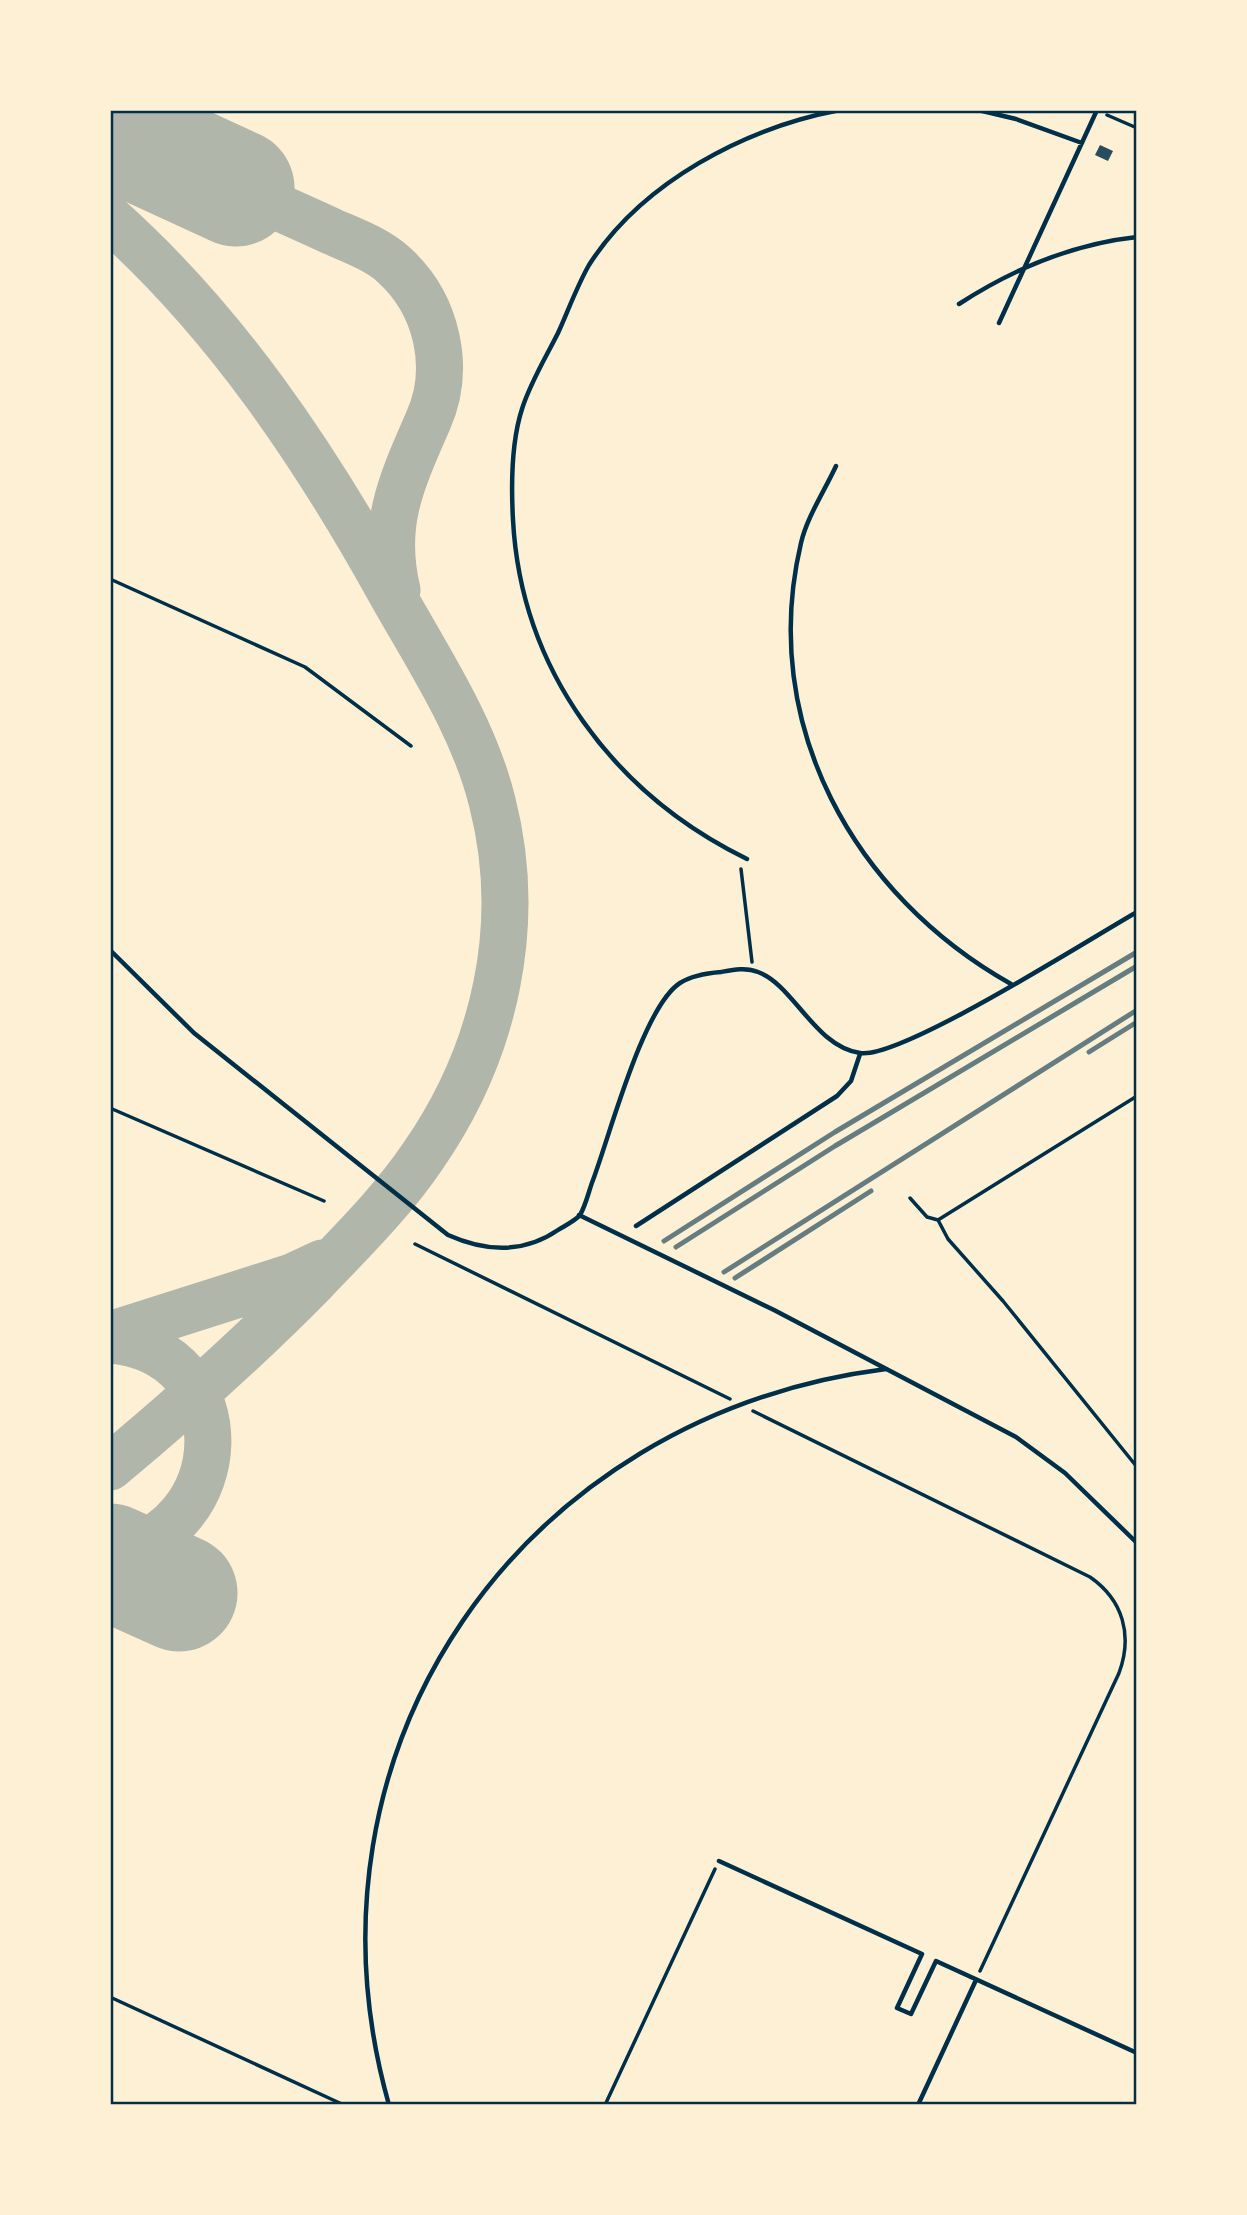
<svg xmlns="http://www.w3.org/2000/svg" width="1247" height="2215" viewBox="0 0 1247 2215" font-family="Commissioner,sans-serif">
<style>
.lines{fill:none;stroke-linecap:round;stroke-linejoin:round}
.taxiway{stroke:#b1b6ab;stroke-width:47}
.runway{stroke:#b1b6ab;stroke-width:117}
.building{fill:#264d5e}
.path{stroke:#003049;stroke-width:3.5}
.service{stroke:#003049;stroke-width:4.5}
.rail{stroke:#657d81;stroke-width:5}
.neatline{fill:none;stroke:#003049;stroke-width:2.5}
</style>
<rect width="100%" height="100%" fill="#fdf0d5"/>
<g class="lines">
<path class="taxiway" d="M236 188C268 203 301 217 333 232 354 241 378 250 394 265 437 304 452 368 428 421 402 481 381 523 397 590
M110 219C226 323 314 454 389 589 427 657 473 725 492 801 524 925 495 1052 423 1156 392 1202 351 1242 313 1282 248 1348 181 1408 110 1467
M110 1335 292 1277 322 1263
M110 1340C244 1351 237 1532 110 1554"/>
<path class="runway" d="M110 130 236 188
M110 1562 179 1593"/>
</g>
<path class="building" d="M1100 145 1113 151 1108 161 1095 155Z"/>
<g class="lines">
<path class="path" d="M1107 115 1137 128
M110 579 305 667 411 746
M741 869 752 962
M110 1108 324 1201
M910 1198 927 1217 938 1220
M938 1220 948 1239 1003 1301 1137 1467
M938 1220 1137 1096
M415 1244 730 1399
M753 1411 1090 1577C1123 1600 1133 1635 1119 1673L980 1971
M110 1997 344 2105
M605 2105 715 1869"/>
<path class="service" d="M978 110 1016 119 1082 143
M959 304C1013 269 1072 244 1137 237
M999 323 1097 110
M836 466C825 490 807 517 801 543 758 724 854 896 1011 984
M747 859C614 794 521 670 513 520 511 484 511 443 522 409 530 383 546 357 558 333 568 311 577 286 589 265 642 182 745 128 840 110
M110 950 194 1033 448 1235C486 1252 523 1254 558 1230 564 1226 575 1221 580 1215 586 1205 589 1190 593 1180 610 1135 643 1007 680 983 691 976 708 973 721 972 732 970 746 967 758 972 794 985 814 1046 860 1053 900 1060 1091 938 1137 912
M579 1215 774 1310 1016 1437 1065 1473 1137 1543
M636 1226 837 1096 851 1081 860 1054
M719 1861 922 1954 897 2008 911 2014 936 1961 1137 2053
M389 2105C288 1748 522 1415 886 1369
M918 2105 976 1980"/>
<path class="rail" d="M1089 1052 1137 1022
M664 1241 835 1132 1137 952
M676 1247 835 1146 1137 966
M724 1272 1137 1010
M735 1278 871 1191"/>
</g>
<rect width="1247" height="2215" fill="none" stroke="#fdf0d5" stroke-width="224"/>
<rect x="112" y="112" width="1023" height="1991" class="neatline"/>
</svg>
